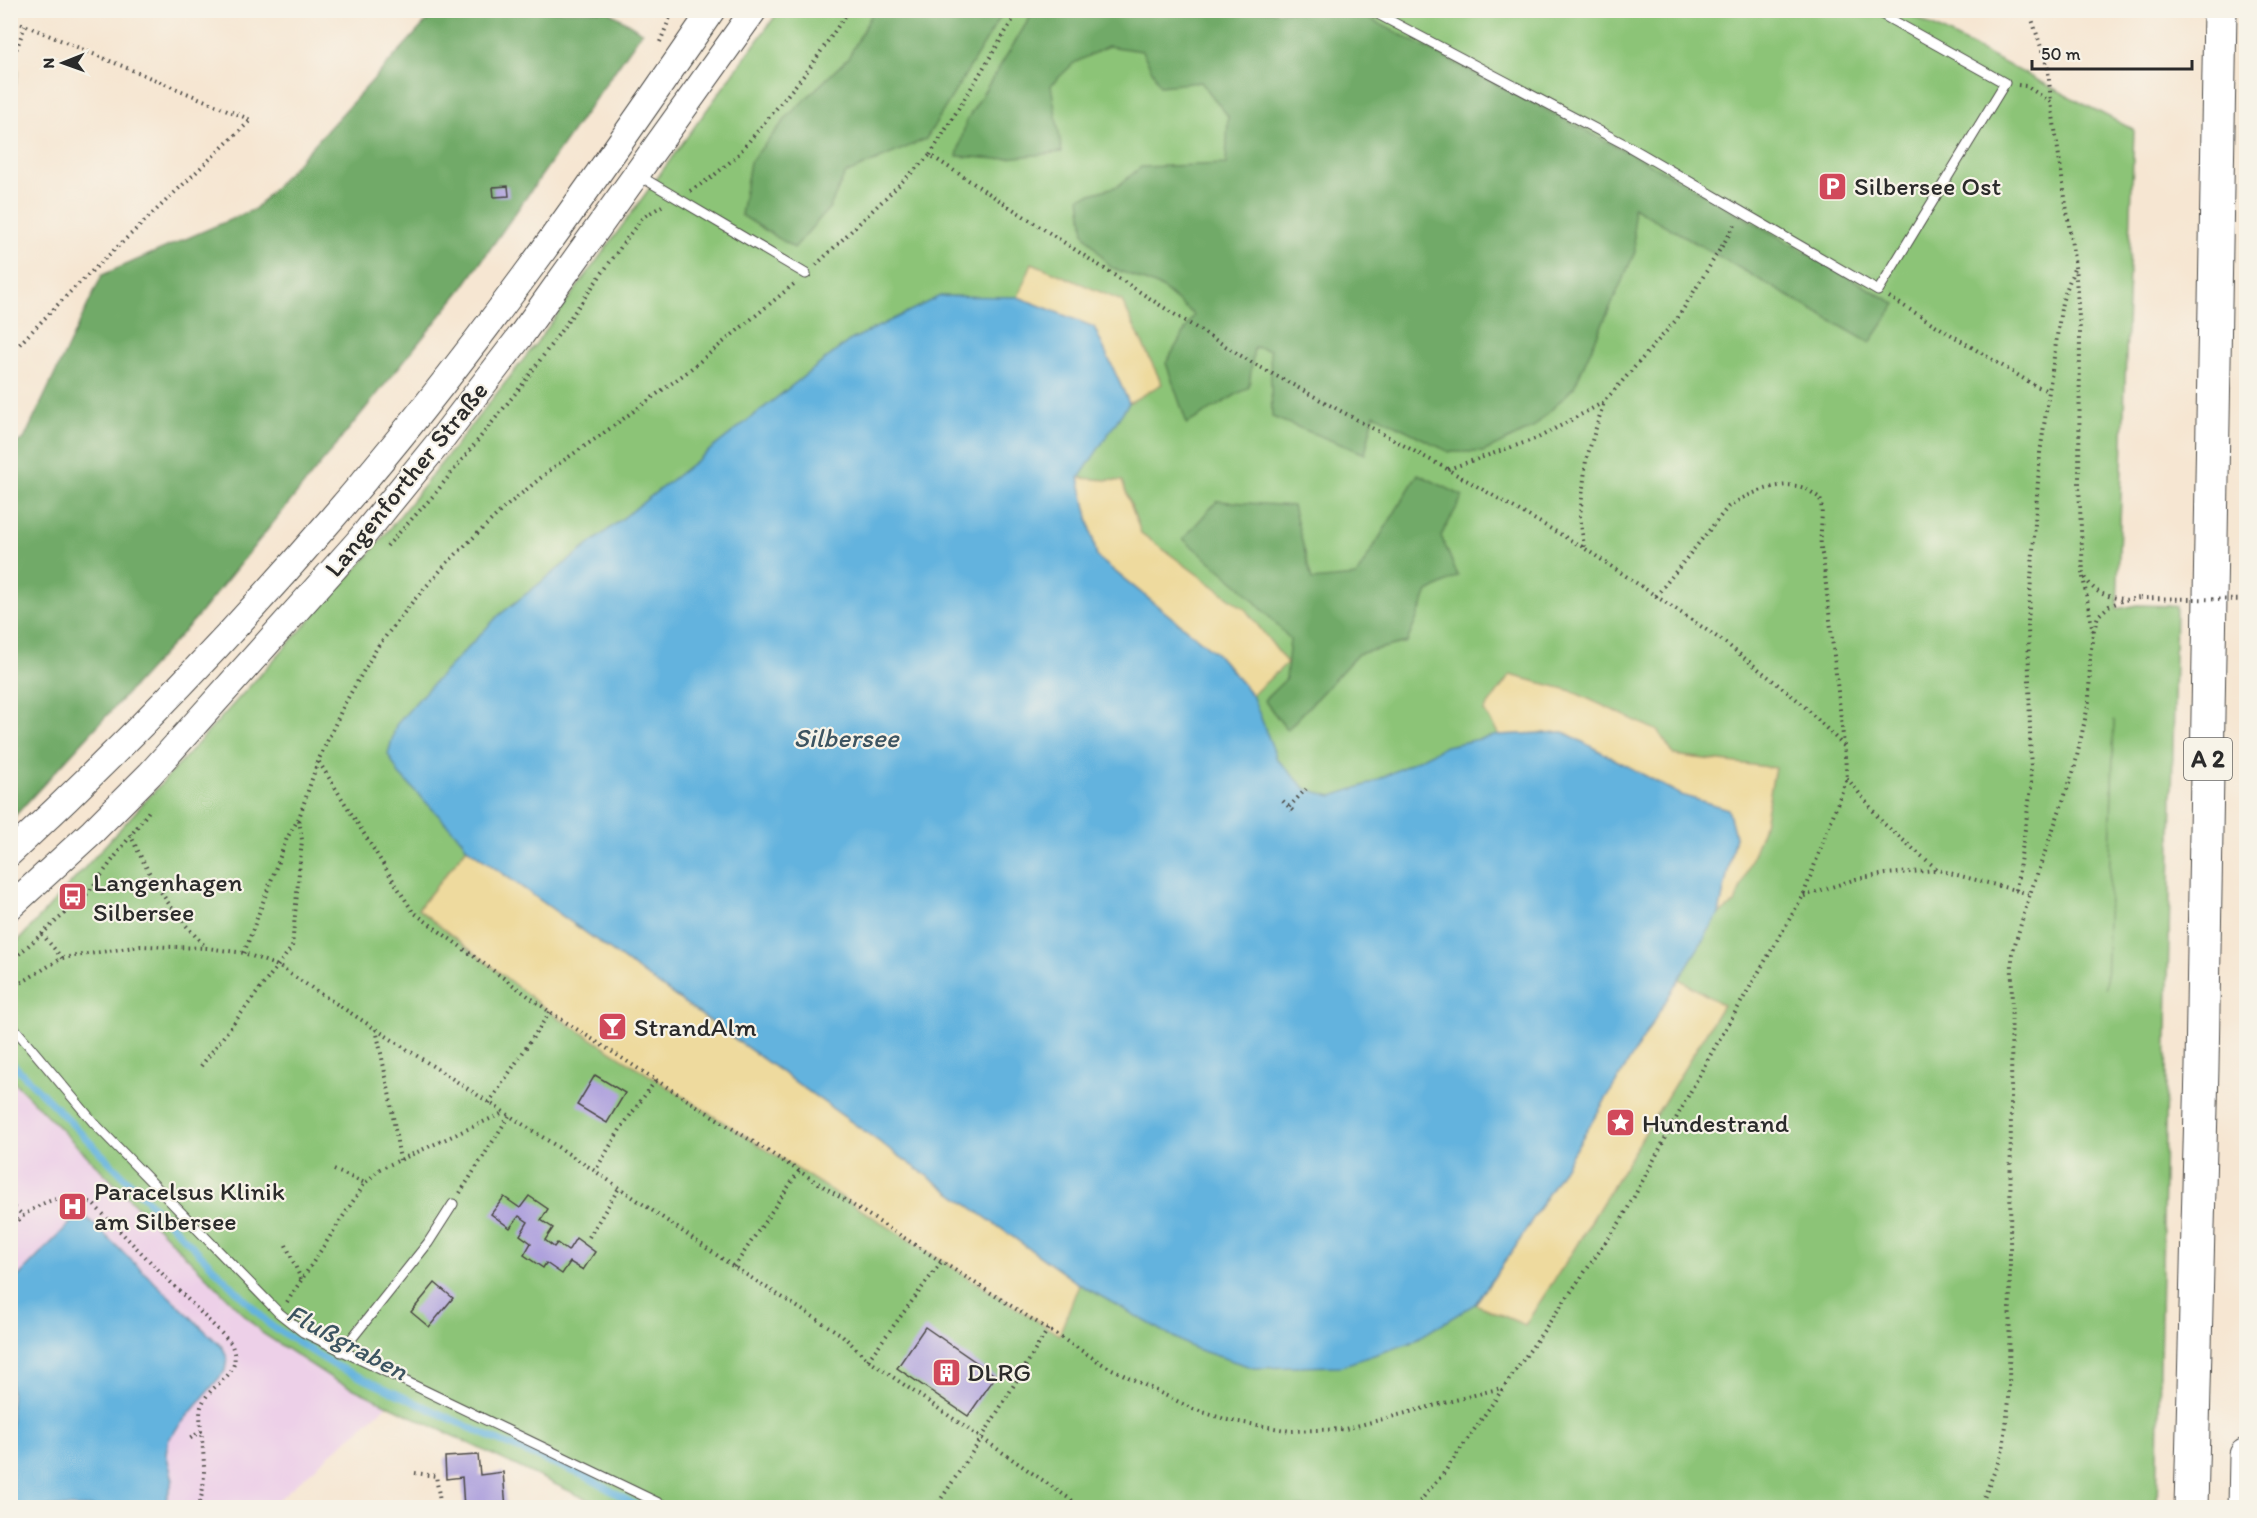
<svg xmlns="http://www.w3.org/2000/svg" width="2257" height="1518" viewBox="0 0 2257 1518" font-family="Itim,sans-serif">
<style>
.built{fill:#edd0e8}
.green{fill:#8cc477;stroke:#5c7851;stroke-width:1.5;fill-rule:evenodd}
.forest{fill:#71aa68;stroke:#4e6a4a;stroke-width:1.5}
.sand{fill:#eeda9e;stroke:#8c8264;stroke-width:1.5}
.water{fill:#63b3de;stroke:#476f84;stroke-width:1.5}
.lines{fill:none;stroke-linecap:round;stroke-linejoin:round}
.stream{stroke:#63b3de;stroke-width:7}
.building{fill:#aea1dd}
.service-casing{stroke:#494744;stroke-width:11}
.secondary-casing{stroke:#494744;stroke-width:28}
.motorway-casing{stroke:#494744;stroke-width:35}
.path{stroke:#494744;stroke-width:4;stroke-dasharray:1.5 4.5;stroke-linecap:butt}
.service{stroke:#fff;stroke-width:9}
.secondary{stroke:#fff;stroke-width:26}
.motorway{stroke:#fff;stroke-width:33}
.path-bridge{stroke:#494744;stroke-width:4;stroke-dasharray:1.5 4.5;stroke-linecap:butt}
.labels{text-anchor:middle;stroke-width:4.5;stroke-linejoin:round;paint-order:stroke}
.shield{fill:#f7f3e8;stroke:#686764;stroke-width:1.5}
.shield-label{font-size:24px;font-weight:bold;fill:#2b2b2b}
.poi-label{font-size:26px;fill:#2b2b2b;stroke:#f7f3e8;text-anchor:start}
.street-label{font-size:26px;fill:#2b2b2b;stroke:#f7f3e8}
.water-label{font-size:27px;font-style:italic;fill:#3c5461;stroke:#f7f3e8}
</style>
<rect width="100%" height="100%" fill="#f7f3e8"/>
<filter id="ink" filterUnits="userSpaceOnUse"><feTurbulence type="fractalNoise" baseFrequency=".0167" numOctaves="2"/><feDisplacementMap in="SourceGraphic" scale="12" xChannelSelector="R" yChannelSelector="G"/><feConvolveMatrix kernelMatrix="1 2 1 2 8 2 1 2 1" color-interpolation-filters="sRGB"/></filter>
<filter id="wash" filterUnits="userSpaceOnUse"><feTurbulence type="fractalNoise" baseFrequency=".008" numOctaves="4" result="noise"/><feDisplacementMap in="SourceGraphic" scale="24" xChannelSelector="R" yChannelSelector="G"/><feGaussianBlur stdDeviation="1.35" result="paint"/><feColorMatrix in="noise" values="0 0 0 0 0 0 0 0 0 0 0 0 0 0 0 0 0 1.4 0 .05"/><feComposite in="paint" operator="in"/></filter>
<g filter="url(#wash)">
<rect width="100%" height="100%" fill="#f6e6d2"/>
<path class="built" d="M10 1079 262 1333 333 1379 388 1404 270 1507H11Z"/>
<path class="green" d="M779 11H1904L2134 130 2117 609 2137 605 2176 606 2157 1507H603L333 1379 262 1333 11 1079 10 950 368 556 535 345ZM2114 720V721L2106 989Z"/>
<path class="forest" d="M874 10 1004 11 926 139 845 174 830 207 794 248 741 215 750 162 789 115 848 58Z
M436 11H608L642 32 462 289 197 617 11 820V446L24 439 102 275 255 209Z
M1034 11H1355L1656 167 1896 304 1870 343 1633 207 1635 252 1574 387 1533 428 1483 452H1449L1374 414 1365 454 1272 417 1270 350 1254 347 1249 387 1187 424 1166 363 1194 315 1162 288 1110 267 1084 234 1080 197 1118 186 1141 167 1226 164 1228 116 1201 82 1160 86 1142 51 1108 46 1074 63 1051 85 1062 152 998 159 957 156 966 121Z
M11 68 18 70 11 106 10 68Z
M1418 474 1463 496 1441 536 1458 576 1428 592 1407 642 1358 654 1287 730 1264 700 1286 679 1290 639 1240 586 1183 539 1217 501 1293 506 1312 580 1356 576Z"/>
<path class="sand" d="M1032 263 1122 301 1162 384 1129 403 1094 327 1018 297Z
M1079 478 1122 481 1141 533 1246 610 1287 663 1252 695 1217 654 1097 557Z
M1510 675 1569 690 1658 731 1674 755 1775 768 1763 828 1735 903 1719 914 1735 836 1728 809 1681 795 1564 732 1499 735 1484 711Z
M467 848 1079 1284 1059 1335 551 1013 418 909Z
M1679 979 1723 1005 1573 1251 1525 1325 1475 1304 1516 1246Z"/>
<path class="water" d="M940 296 1018 297 1094 327 1129 403 1079 478 1097 557 1217 654 1252 695 1277 759 1306 789 1332 796 1369 784 1446 746 1499 735 1564 732 1681 795 1728 809 1735 836 1719 914 1516 1246 1475 1304 1410 1343 1341 1366 1254 1368 1193 1348 1079 1284 467 848 462 840 399 774 388 754 396 725 424 693 498 616 849 341Z
M81 1212 223 1348 227 1358 225 1371 169 1438 166 1453 173 1480 166 1500 157 1507H11V1284Z"/>
<g class="lines">
<path class="stream" d="M10 1061 270 1325 334 1365 501 1442 587 1477 641 1508"/>
</g>
<g id="blocks">
<path class="building" d="M508 186 509 196 494 197 493 187Z
M595 1075 625 1093 607 1123 577 1105Z
M529 1196 548 1209 541 1220 553 1228 545 1240 554 1247 557 1243 568 1251 576 1238 595 1252 583 1270 570 1262 562 1274 546 1263 543 1268 524 1255 531 1243 520 1235 528 1222 519 1216 510 1228 491 1214 504 1197 520 1208Z
M435 1283 453 1298 429 1327 411 1312Z
M925 1327 996 1376 968 1416 897 1368Z
M478 1455 480 1475 503 1472 506 1508H464L462 1477 446 1479 445 1457Z"/>
</g>
</g>
<g filter="url(#ink)">
<use href="#blocks" fill-opacity="0" stroke="#494744" stroke-width="1.5"/>
<g class="lines">
<defs>
<path id="service" d="M1370 10 1628 146 1878 291 2005 83 1874 10
M638 175 806 274
M10 1023 94 1123 279 1313 303 1332 669 1508
M341 1352 428 1243 453 1204"/>
<path id="secondary" d="M10 853C122 749 228 639 328 523 468 363 591 186 712 10
M10 907 93 831 150 774 357 543 440 441 522 334 754 10"/>
<path id="motorway" d="M2191 1508 2202 1067 2220 10
M2245 1508 2246 1455"/>
</defs>
<use href="#service" class="service-casing"/>
<use href="#secondary" class="secondary-casing"/>
<use href="#motorway" class="motorway-casing"/>
<path class="path" d="M2029 10 2048 69 2051 102
M10 19 251 120 71 291 10 354
M660 42 673 10
M10 66 25 26
M2018 85 2026 86 2051 102 2075 266 2080 330 2079 485 2083 573C2092 592 2103 596 2123 599
M930 155 1019 10
M690 191 712 177 736 157 809 69 849 10
M816 265 930 155 1166 309 1251 362 1447 469 1584 548 1723 641 1800 702 1844 746 1847 778 1803 896 1708 1059 1622 1219 1443 1474 1414 1508
M1889 297 2034 385 2048 391
M1448 469 1538 438 1604 402 1677 319 1735 225
M387 546 433 496 523 384 630 234 643 217 662 206
M1584 547 1580 516 1586 460 1604 402
M2083 577 2093 632
M1656 596 1728 507C1747 494 1781 479 1804 488 1809 490 1815 495 1820 498 1825 518 1817 538 1823 558L1844 745
M319 762 413 912 550 1012 656 1080 621 1128 595 1171
M1847 778 1883 823 1938 870 2030 894
M1283 801 1294 812
M1289 807 1306 789
M130 834C151 880 170 911 206 947
M2016 890 2031 788 2028 622 2040 453 2062 302 2075 266
M1804 896 1856 879 1886 874 1937 870
M42 934 62 958
M244 953 287 838 299 818 318 761 345 703 378 646 414 600 448 562 504 508 554 467 601 435 687 372 794 284
M10 962 88 893 149 811
M10 982 19 984 62 958 141 946 207 948 244 953 278 966 595 1171 734 1267 842 1335 868 1360 1083 1508
M376 1029 389 1092 400 1160
M201 1066 292 947 302 840 299 819
M656 1080 1104 1365 1193 1409 1228 1420 1291 1431 1345 1429 1501 1388
M489 1103 550 1012
M334 1170 365 1183
M460 1193 509 1116
M10 1204 24 1216
M10 1229C24 1211 55 1193 78 1198 83 1199 87 1201 92 1203L231 1343C246 1379 210 1379 201 1407 199 1414 201 1423 201 1431L188 1440
M589 1237 619 1188
M286 1245 301 1279
M734 1267 799 1171
M287 1302 365 1183 380 1169 503 1113
M868 1360 942 1261
M415 1473 436 1476 441 1508
M198 1508C207 1483 204 1457 201 1431
M376 1508 426 1504 433 1508
M935 1508 981 1439 1048 1329
M1980 1508 2003 1450 2009 1400 2012 954 2030 894 2074 770 2089 701 2090 657 2093 633 2098 616 2109 606 2124 600 2140 598"/>
<use href="#service" class="service"/>
<use href="#secondary" class="secondary"/>
<use href="#motorway" class="motorway"/>
<path class="path-bridge" d="M2140 598 2246 600"/>
</g>
</g>
<defs>
<symbol id="parking-square" viewBox="-11 -11 22 22"><rect x="-9" y="-9" width="18" height="18" rx="4" fill="#d1495b" stroke="#f7f3e8"/><path d="M-3.5-5.5H1a3.5 3.5 0 0 1 0 7H-1V5.5H-3.5ZM-1-3.4V-.6H.8a1.4 1.4 0 0 0 0-2.8Z" fill="#fff"/></symbol>
<symbol id="bus-square" viewBox="-11 -11 22 22"><rect x="-9" y="-9" width="18" height="18" rx="4" fill="#d1495b" stroke="#f7f3e8"/><path d="M-5-6H5V4H4V6H2V4H-2V6H-4V4H-5ZM-3.5-4V0h7V-4ZM-3.5 1.2v1.5H-2V1.2ZM2 1.2v1.5H3.5V1.2Z" fill="#fff"/></symbol>
<symbol id="bar-square" viewBox="-11 -11 22 22"><rect x="-9" y="-9" width="18" height="18" rx="4" fill="#d1495b" stroke="#f7f3e8"/><path d="M-6-5H6L.8 .8V4.5H3.5V6h-7V4.5H-.8V.8Z" fill="#fff"/></symbol>
<symbol id="sight-square" viewBox="-11 -11 22 22"><rect x="-9" y="-9" width="18" height="18" rx="4" fill="#d1495b" stroke="#f7f3e8"/><path d="M0-6L1.8-2.2L6-1.7L2.9 1.2L3.7 5.4L0 3.3L-3.7 5.4L-2.9 1.2L-6-1.7L-1.8-2.2Z" fill="#fff"/></symbol>
<symbol id="hospital-square" viewBox="-11 -11 22 22"><rect x="-9" y="-9" width="18" height="18" rx="4" fill="#d1495b" stroke="#f7f3e8"/><path d="M-5-5h3v3.5h4V-5h3V5h-3V1.5h-4V5h-3Z" fill="#fff"/></symbol>
<symbol id="building-square" viewBox="-11 -11 22 22"><rect x="-9" y="-9" width="18" height="18" rx="4" fill="#d1495b" stroke="#f7f3e8"/><path d="M-4-6H4V6H1V3H-1V6H-4ZM-2.5-4.3h1.7v1.8h-1.7ZM.8-4.3h1.7v1.8H.8ZM-2.5-1h1.7V.8h-1.7ZM.8-1h1.7V.8H.8Z" fill="#fff"/></symbol>
</defs>
<g fill-rule="evenodd">
<use href="#parking-square" x="1816" y="170" width="33" height="33"/>
<use href="#bus-square" x="56" y="880" width="33" height="33"/>
<use href="#bar-square" x="596" y="1010" width="33" height="33"/>
<use href="#sight-square" x="1604" y="1106" width="33" height="33"/>
<use href="#hospital-square" x="56" y="1190" width="33" height="33"/>
<use href="#building-square" x="930" y="1356" width="33" height="33"/>
</g>
<g class="labels">
<rect class="shield" x="2184" y="738" width="48" height="42" rx="4.5"/>
<g class="shield-label">
<text x="2208" y="767">A 2</text>
</g>
<g class="poi-label">
<text x="1854" y="195">Silbersee Ost</text>
<text x="93" y="891">Langenhagen<tspan x="93" dy="30">Silbersee</tspan></text>
<text x="634" y="1036">StrandAlm</text>
<text x="1642" y="1132">Hundestrand</text>
<text x="94" y="1200">Paracelsus Klinik<tspan x="94" dy="30">am Silbersee</tspan></text>
<text x="967" y="1381">DLRG</text>
</g>
<g class="street-label">
<text transform="translate(406 479) rotate(-51)" y="9">Langenforther Straße</text>
</g>
<g class="water-label">
<text x="846" y="747">Silbersee</text>
<text transform="translate(347 1342) rotate(28)" y="9">Flußgraben</text>
</g>
</g>
<rect width="2257" height="1518" fill="none" stroke="#f7f3e8" stroke-width="36"/>
<g transform="translate(63 63) rotate(269)" stroke="#f7f3e8" stroke-width="4.5" paint-order="stroke">
<path d="M0-4.5L10 22L0 15L-10 22Z" fill="#2b2b2b"/>
<text y="-9" font-size="16" font-weight="bold" text-anchor="middle" fill="#2b2b2b">N</text>
</g>
<path d="M2032 60v9h160v-9" fill="none" stroke="#2b2b2b" stroke-width="3"/>
<text x="2041" y="60" font-size="18" fill="#2b2b2b" stroke="#f7f3e8" stroke-width="4.5" paint-order="stroke">50 m</text>
</svg>
